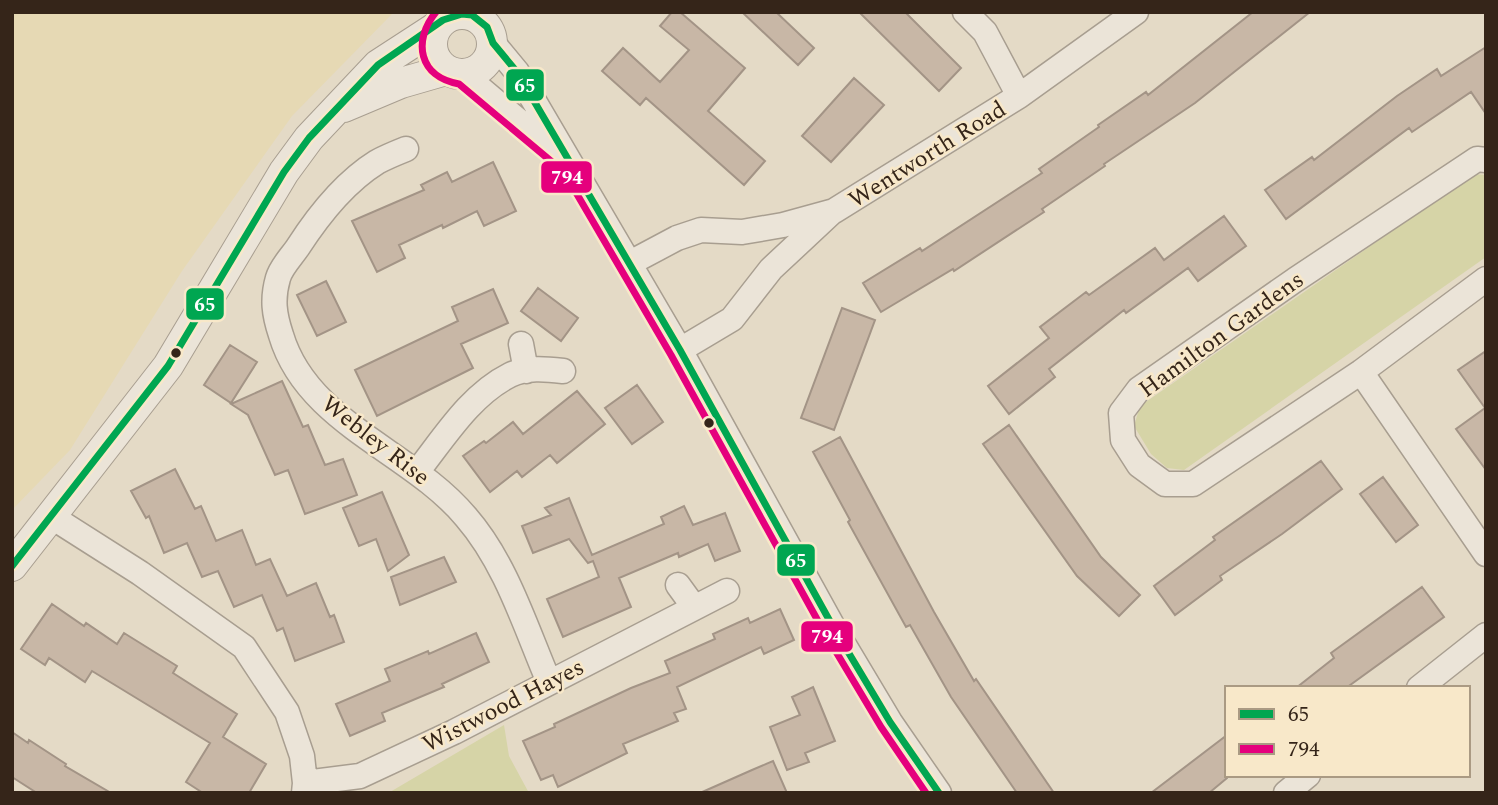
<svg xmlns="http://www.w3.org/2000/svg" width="1498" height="805" viewBox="0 0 1498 805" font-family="Spectral,serif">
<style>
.farmland{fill:#e6d9b4}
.green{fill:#d6d4a7}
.building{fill:#c8b7a6;stroke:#a39486;stroke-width:2}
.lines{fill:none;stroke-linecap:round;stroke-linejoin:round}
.minor-casing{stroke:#a89e90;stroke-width:27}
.tertiary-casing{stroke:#a89e90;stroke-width:32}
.minor{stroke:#ebe4d8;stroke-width:24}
.tertiary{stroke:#ebe4d8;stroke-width:30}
.bus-1-casing{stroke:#f8e8c9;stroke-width:12}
.bus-2-casing{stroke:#f8e8c9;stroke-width:12}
.bus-1{stroke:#00a651;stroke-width:7}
.bus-2{stroke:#e5007d;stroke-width:7}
.bus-dot{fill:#352519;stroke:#f8e8c9;stroke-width:2.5}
.labels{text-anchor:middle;stroke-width:5;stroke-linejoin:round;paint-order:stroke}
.street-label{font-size:24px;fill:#352519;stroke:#f8e8c9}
.line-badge{stroke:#f8e8c9;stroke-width:2.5}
.badge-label{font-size:19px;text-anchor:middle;font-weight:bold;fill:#fff}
</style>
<rect width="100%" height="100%" fill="#e4dac6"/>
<path class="farmland" d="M12 12H394L292 116 182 271 70 450 12 510Z"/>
<path class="green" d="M1474 174 1486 175V257L1184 470 1167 468 1151 454 1134 426 1140 406Z
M504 725 509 756 529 793 390 792Z"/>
<path class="building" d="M672 12H680L745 68 708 111 765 161 744 185 646 98 640 105 602 71 623 48 660 82 689 50 660 26Z
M742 12H776L814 48 798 65Z
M859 12H905L961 68 939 91Z
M1253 12H1310L1195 103 1104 164 1105 166 1042 209 1044 212 954 271 953 269 881 312 863 283 920 248 922 251 1042 173 1039 169 1099 127 1098 125 1146 92 1148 95Z
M1486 47V114L1471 92 1412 132 1409 128 1286 219 1265 190 1312 157 1314 160 1397 96 1437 69 1441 76Z
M854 78 884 105 831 162 802 136Z
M493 162 516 211 484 226 477 211 443 228 442 225 399 245 405 258 377 272 352 221 424 190 421 185 447 172 452 182Z
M1224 216 1246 246 1198 281 1188 268 1126 313 1124 310 1049 369 1055 377 1009 414 988 386 1049 338 1040 327 1086 292 1089 295 1155 248 1164 260Z
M326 281 346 322 317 336 297 295Z
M538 288 578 318 561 341 521 311Z
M493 289 508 323 461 344 473 368 377 416 355 370 458 321 452 307Z
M842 308 875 320 834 430 801 418Z
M230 345 257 362 231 403 204 385Z
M1486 351V470L1456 429 1485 408 1458 370Z
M282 381 303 427 308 425 325 465 343 459 357 495 305 514 288 470 275 475 248 415 231 404Z
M637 385 663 422 632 444 605 408Z
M577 391 605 424 557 463 550 455 522 477 517 471 490 492 463 456 484 441 486 443 513 422 523 434Z
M1009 425 1101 557 1140 595 1119 616 1077 576 983 444Z
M840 437 934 612 974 681 976 679 1054 793H1017L951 697 910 625 906 627 848 522 850 520 813 452Z
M1321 461 1342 489 1282 534 1220 576 1222 580 1175 615 1154 586 1215 540 1213 537Z
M175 469 195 509 201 506 216 541 242 530 256 565 270 559 287 596 316 583 330 617 334 615 344 642 295 661 283 628 277 631 262 595 234 607 218 571 202 577 187 543 164 553 149 516 146 518 131 491Z
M1383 477 1418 525 1396 542 1360 494Z
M382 492 409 555 388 571 376 539 359 546 343 508Z
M569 498 592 555 664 524 661 517 684 506 693 525 725 513 740 551 715 561 708 544 679 557 678 553 619 578 631 607 563 637 547 599 599 577 593 561 588 563 569 539 533 553 522 526 551 515 545 508Z
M444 557 456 582 400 605 391 577Z
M1422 587 1444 617 1346 688H1296L1334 658 1331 653Z
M52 604 84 626 86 623 117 644 124 633 177 666 173 673 237 714 223 737 266 764 249 793H203L186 782 210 743 92 671 85 682 49 658 45 665 21 649Z
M780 609 794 640 764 654 761 647 677 687 686 709 674 713 678 721 623 744 627 753 558 787 553 775 541 780 523 741 555 727 554 724 631 688 670 673 665 661 715 639 713 634 748 618 750 623Z
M476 633 489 662 442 684 444 687 382 713 385 721 350 736 336 704 390 681 385 669 428 651 429 654Z
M813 687 835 741 805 753 809 762 787 770 770 727 800 715 792 697Z
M12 732 28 743 29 740 66 764 65 766 111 793H37L12 777Z
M1227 735V778L1209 793H1151Z
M773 761 787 793H700L752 770Z"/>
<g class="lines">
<defs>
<path id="minor" d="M965 12 985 32 1019 96
M493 43 517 72 680 350 832 625 890 722 939 793
M463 74 558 154
M406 149C396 153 386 157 377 162 345 182 318 216 298 247 292 256 281 267 278 278 272 299 274 314 281 335 307 423 411 451 466 517 506 563 525 626 549 682
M1486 160 1477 159 1295 280 1139 389 1121 413 1123 440 1139 465 1165 484H1193L1361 372 1486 279
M630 263 677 238 701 230 742 232 783 225 834 211 1019 96 1136 12
M521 344 526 371
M680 350 732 319 771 269 831 213
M1361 372 1486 554
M417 472C444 438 470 395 510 375 526 367 546 369 563 371
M52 517 140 573 244 647 287 712 302 756 305 783 304 793
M678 585 694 607
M1419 688 1486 635
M305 783 360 776 454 732 727 591
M1286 793 1308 775"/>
<path id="tertiary" d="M432 44a30 30 0 1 1 60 0a30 30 0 1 1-60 0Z
M344 107 401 83 446 70
M12 566 168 366 284 172 309 138 378 65 438 26"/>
</defs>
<use href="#minor" class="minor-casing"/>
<use href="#tertiary" class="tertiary-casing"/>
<use href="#minor" class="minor"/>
<use href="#tertiary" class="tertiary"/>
<defs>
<path id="bus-1" d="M12 566 168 366 284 172 309 138 378 65 443 20 462 14 472 15 487 27 493 43 517 72 680 350 832 625 890 722 939 793"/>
<path id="bus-2" d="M436 12C412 41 419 77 459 84L564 172 671 355 823 630 881 727 926 793"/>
</defs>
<use href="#bus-1" class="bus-1-casing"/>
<use href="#bus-2" class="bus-2-casing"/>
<use href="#bus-1" class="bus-1"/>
<use href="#bus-2" class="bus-2"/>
</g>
<g class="bus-dot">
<circle cx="176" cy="353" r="6"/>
<circle cx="709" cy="423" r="6"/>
</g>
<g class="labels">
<g class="street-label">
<text transform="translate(927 154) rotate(-32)" y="8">Wentworth Road</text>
<text transform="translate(1221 334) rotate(-36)" y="8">Hamilton Gardens</text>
<text transform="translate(376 440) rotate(38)" y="8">Webley Rise</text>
<text transform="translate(503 705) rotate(-27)" y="8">Wistwood Hayes</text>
</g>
</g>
<g class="line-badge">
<rect x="505" y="68" width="40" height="34" rx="7" fill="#00a651"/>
<rect x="540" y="160" width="53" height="34" rx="7" fill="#e5007d"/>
<rect x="185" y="287" width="40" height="34" rx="7" fill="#00a651"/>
<rect x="776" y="543" width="40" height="34" rx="7" fill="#00a651"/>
<rect x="800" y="620" width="54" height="33" rx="7" fill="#e5007d"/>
</g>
<g class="badge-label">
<text x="525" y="92">65</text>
<text x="567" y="184">794</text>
<text x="205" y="311">65</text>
<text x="796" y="567">65</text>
<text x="827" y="643">794</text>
</g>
<rect width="1498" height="805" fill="none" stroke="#352519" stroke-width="28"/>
<rect x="1225" y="686" width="245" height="91" fill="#f8e8c9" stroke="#aa9a83" stroke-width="2"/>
<rect x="1239" y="709" width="35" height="10" fill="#00a651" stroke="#aa9a83" stroke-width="2"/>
<text x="1288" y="721" font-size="21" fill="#352519">65</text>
<rect x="1239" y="744" width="35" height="10" fill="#e5007d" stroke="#aa9a83" stroke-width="2"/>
<text x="1288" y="756" font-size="21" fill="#352519">794</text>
</svg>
